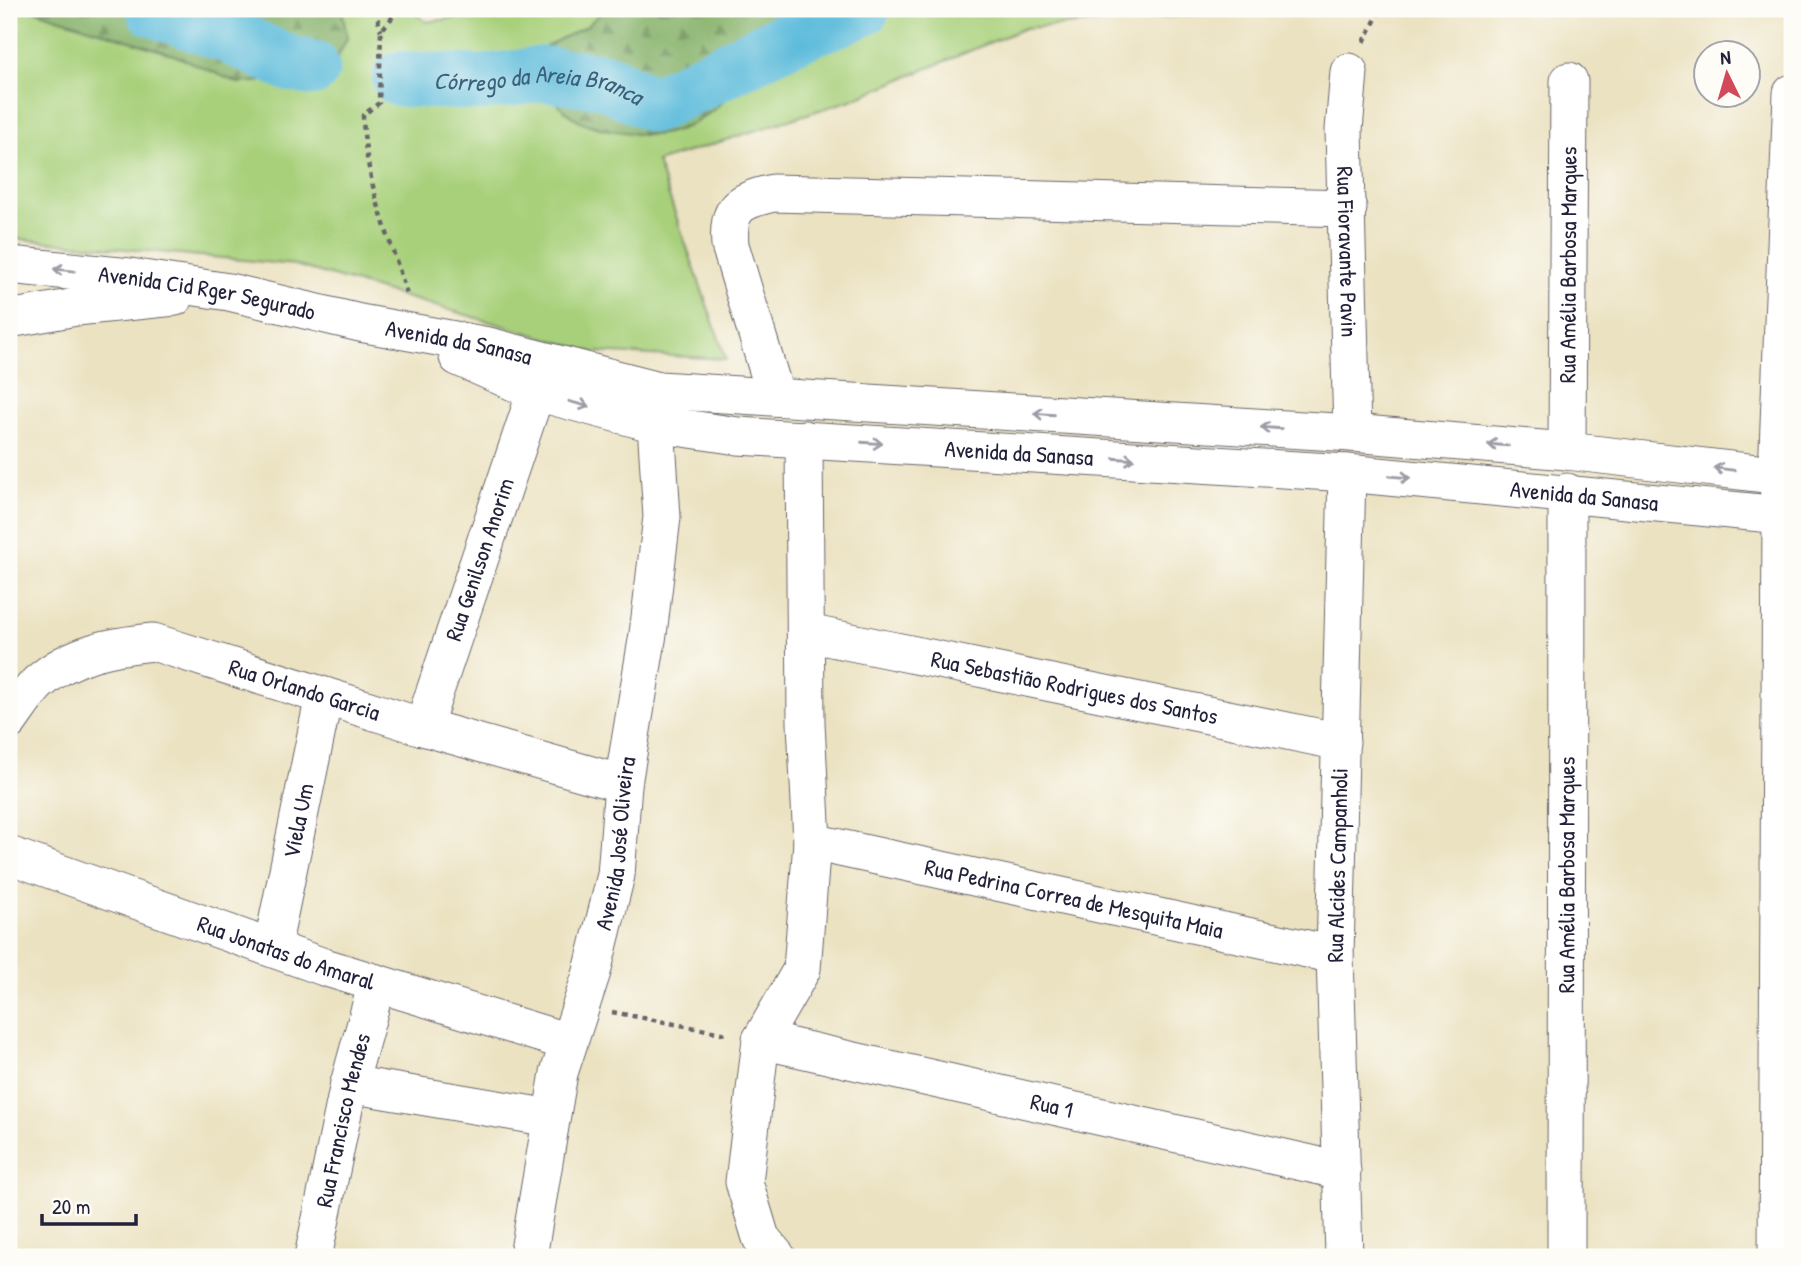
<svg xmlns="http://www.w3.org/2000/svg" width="1801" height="1266" viewBox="0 0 1801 1266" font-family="'Patrick Hand',sans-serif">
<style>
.grass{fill:#a8d07a;stroke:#65795a;stroke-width:2}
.forest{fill:url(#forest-firs);stroke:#546a52;stroke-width:2}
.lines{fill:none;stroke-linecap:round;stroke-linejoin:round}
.river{stroke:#5dbcdb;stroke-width:56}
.minor-casing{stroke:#68656a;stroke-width:39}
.path{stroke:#68656a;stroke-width:4.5;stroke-dasharray:5 5;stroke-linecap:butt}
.minor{stroke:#fff;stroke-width:37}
.oneway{stroke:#9c9ca7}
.labels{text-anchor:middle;stroke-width:6;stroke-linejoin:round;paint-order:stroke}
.street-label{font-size:23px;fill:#22223b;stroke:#fdfcf7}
.water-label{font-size:24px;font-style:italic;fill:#3a607b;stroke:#fdfcf7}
</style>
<defs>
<pattern id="forest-firs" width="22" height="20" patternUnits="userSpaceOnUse" patternTransform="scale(1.75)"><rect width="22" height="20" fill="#86b26a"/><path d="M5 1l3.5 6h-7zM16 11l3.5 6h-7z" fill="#6d9058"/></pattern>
</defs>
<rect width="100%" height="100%" fill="#fdfcf7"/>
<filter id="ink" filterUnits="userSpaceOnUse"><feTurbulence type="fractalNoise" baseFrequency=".0143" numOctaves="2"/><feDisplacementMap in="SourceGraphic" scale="14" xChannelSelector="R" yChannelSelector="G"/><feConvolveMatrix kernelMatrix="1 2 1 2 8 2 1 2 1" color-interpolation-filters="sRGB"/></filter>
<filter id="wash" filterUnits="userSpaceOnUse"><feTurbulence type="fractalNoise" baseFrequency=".00686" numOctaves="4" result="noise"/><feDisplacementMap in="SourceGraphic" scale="28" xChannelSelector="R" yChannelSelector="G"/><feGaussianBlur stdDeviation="1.57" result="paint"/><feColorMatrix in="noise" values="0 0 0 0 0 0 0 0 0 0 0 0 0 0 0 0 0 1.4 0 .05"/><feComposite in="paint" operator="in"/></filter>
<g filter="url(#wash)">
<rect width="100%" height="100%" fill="#ebe2c1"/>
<path class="grass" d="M9 9H411L426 22 519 9H1271L1025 28 851 100 657 162 726 359 593 352 295 265 9 238Z"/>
<path class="forest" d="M30 9H342L347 38 335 62 316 77 238 83 174 55Z
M605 9H792C757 59 719 135 648 135 637 135 626 132 616 131 584 127 562 115 546 88L548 77 519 71 515 61 587 26Z"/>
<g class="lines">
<g class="river">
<path d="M154 9 222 33 291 64 312 68"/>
<path id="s1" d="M400 79 481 83 543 74 606 81 654 105 791 37 862 9"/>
</g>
</g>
</g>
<g filter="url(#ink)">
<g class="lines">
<defs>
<g id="minor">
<path id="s2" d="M1349 72 1344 130 1352 433"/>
<path id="s3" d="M9 265 130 277 229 292 360 323 488 346 659 390 1352 433 1567 451 1792 477"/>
<path d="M9 319 76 307 175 297"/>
<path id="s4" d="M458 357 536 392 656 424 738 436 1347 473 1792 516"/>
<path d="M776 397 730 245C727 207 739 201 773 193L1348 208"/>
<path id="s5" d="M1567 451 1569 81"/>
<path id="s6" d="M807 633 1341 742"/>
<path id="s7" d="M9 721C18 709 28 692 39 682 72 653 112 646 153 642L423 727 623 784"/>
<path id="s8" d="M423 727 536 392"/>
<path id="s9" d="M812 842 1335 955"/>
<path id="s10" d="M9 855 324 967 568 1042"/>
<path id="s11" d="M272 948 324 696"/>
<path id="s12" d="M761 1040 1342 1171"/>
<path d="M349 1084 551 1118"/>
<path id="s13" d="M313 1257 349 1084 377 983"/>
<path id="s14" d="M528 1257 559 1073 592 972 616 875 623 784 648 634 662 517 656 424"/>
<path d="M777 1257 761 1238 744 1182 761 1040 802 969 812 842 806 723 804 439"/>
<path id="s15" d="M1344 1257 1335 955 1347 473"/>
<path id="s16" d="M1566 1257 1567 492"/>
<path d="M1777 1257 1781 514 1777 475 1792 93"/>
</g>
</defs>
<use href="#minor" class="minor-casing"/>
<path class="path" d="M375 9 381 31
M399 9 381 31 379 103 363 115C365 185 389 233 408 298
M1364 42 1381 9
M612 1012 727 1034"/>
<use href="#minor" class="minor"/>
</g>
<defs><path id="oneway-shaft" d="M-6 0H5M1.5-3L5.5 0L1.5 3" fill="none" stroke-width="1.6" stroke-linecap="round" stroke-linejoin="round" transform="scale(1.75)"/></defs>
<g class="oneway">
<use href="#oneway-shaft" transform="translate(64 270) rotate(-174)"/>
<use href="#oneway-shaft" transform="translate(579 404) rotate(15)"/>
<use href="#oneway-shaft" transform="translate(1044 414) rotate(-176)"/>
<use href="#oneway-shaft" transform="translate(1271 428) rotate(-176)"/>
<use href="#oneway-shaft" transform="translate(872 443) rotate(4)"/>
<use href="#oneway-shaft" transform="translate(1498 445) rotate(-175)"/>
<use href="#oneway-shaft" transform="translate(1124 459) rotate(4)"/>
<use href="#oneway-shaft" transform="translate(1724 469) rotate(-173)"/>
<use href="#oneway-shaft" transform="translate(1400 477) rotate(5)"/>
</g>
</g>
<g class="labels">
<g class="street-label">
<text dy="8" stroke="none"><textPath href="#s2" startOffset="180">Rua Fioravante Pavin</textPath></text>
<text dy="8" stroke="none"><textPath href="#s5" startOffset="186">Rua Amélia Barbosa Marques</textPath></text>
<text dy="8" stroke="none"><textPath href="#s3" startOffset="200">Avenida Cid Rger Segurado</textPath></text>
<text dy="8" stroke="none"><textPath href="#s3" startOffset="457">Avenida da Sanasa</textPath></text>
<text dy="8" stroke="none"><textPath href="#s4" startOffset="574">Avenida da Sanasa</textPath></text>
<text dy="8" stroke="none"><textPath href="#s4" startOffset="1141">Avenida da Sanasa</textPath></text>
<text dy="8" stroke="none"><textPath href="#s8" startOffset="177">Rua Genilson Anorim</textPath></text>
<text dy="8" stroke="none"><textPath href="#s6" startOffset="273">Rua Sebastião Rodrigues dos Santos</textPath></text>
<text dy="8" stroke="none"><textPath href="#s7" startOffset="331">Rua Orlando Garcia</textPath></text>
<text dy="8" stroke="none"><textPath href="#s11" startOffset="130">Viela Um</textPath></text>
<text dy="8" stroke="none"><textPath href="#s14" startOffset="424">Avenida José Oliveira</textPath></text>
<text dy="8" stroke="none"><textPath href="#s15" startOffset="392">Rua Alcides Campanholi</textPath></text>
<text dy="8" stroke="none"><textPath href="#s16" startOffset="382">Rua Amélia Barbosa Marques</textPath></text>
<text dy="8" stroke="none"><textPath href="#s9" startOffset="268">Rua Pedrina Correa de Mesquita Maia</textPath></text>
<text dy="8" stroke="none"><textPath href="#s10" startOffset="294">Rua Jonatas do Amaral</textPath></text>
<text dy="8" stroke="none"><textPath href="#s12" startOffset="298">Rua 1</textPath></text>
<text dy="8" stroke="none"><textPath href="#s13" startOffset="140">Rua Francisco Mendes</textPath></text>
</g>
<g class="water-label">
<text dy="8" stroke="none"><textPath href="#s1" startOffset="140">Córrego da Areia Branca</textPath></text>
</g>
</g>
<rect width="1801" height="1266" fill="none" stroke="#fdfcf7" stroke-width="35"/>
<g transform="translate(1727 74) rotate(355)"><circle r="33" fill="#fdfcf7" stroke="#a5a5ac" stroke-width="2"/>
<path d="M0-5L12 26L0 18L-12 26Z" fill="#d1495b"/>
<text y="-10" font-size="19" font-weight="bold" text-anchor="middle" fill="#22223b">N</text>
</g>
<path d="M42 1214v10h94v-10" fill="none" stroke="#22223b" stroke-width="3.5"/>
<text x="52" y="1214" font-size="21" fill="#22223b" stroke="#fdfcf7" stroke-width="5" paint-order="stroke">20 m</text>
</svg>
